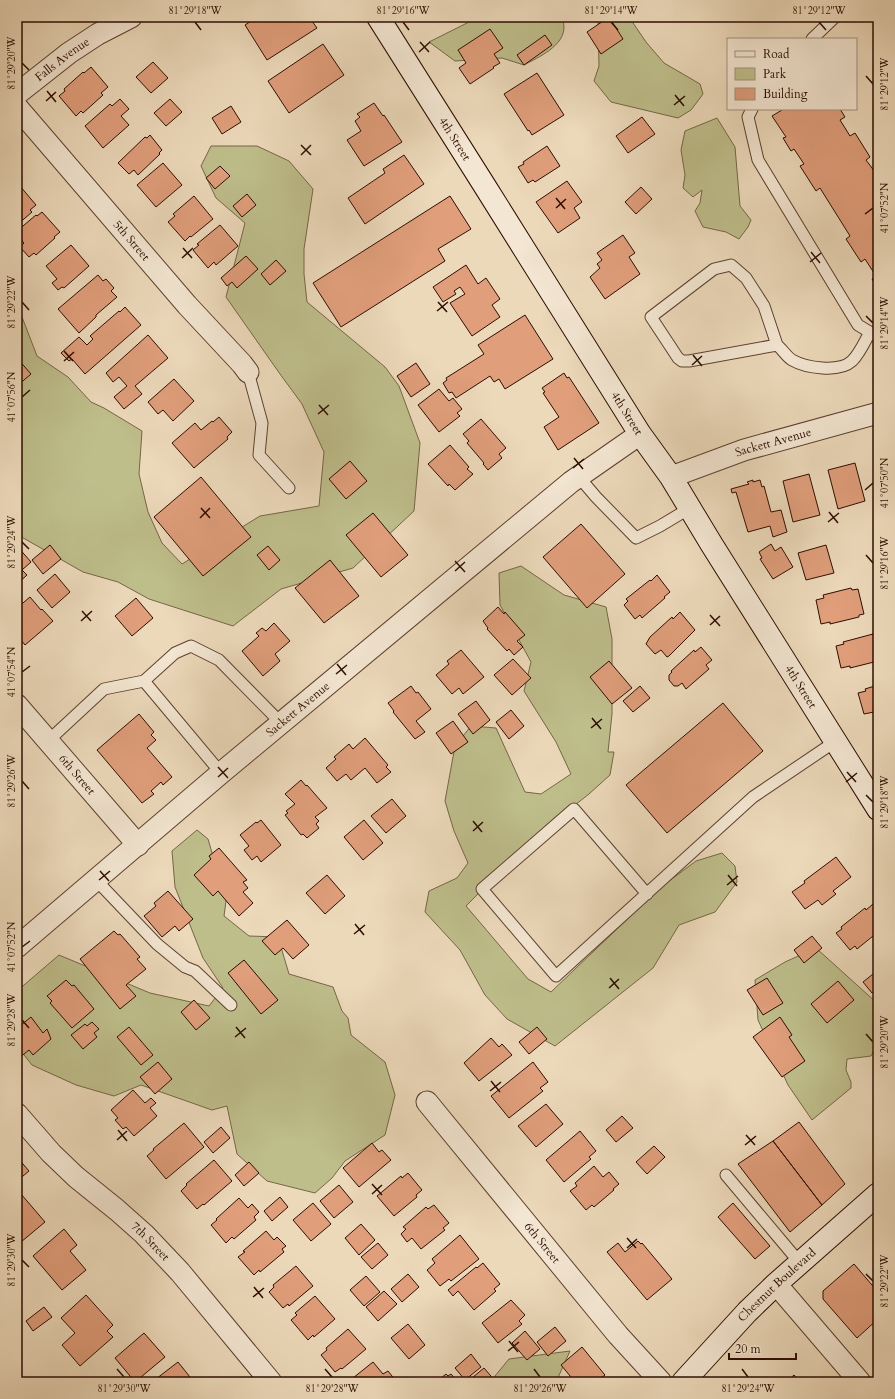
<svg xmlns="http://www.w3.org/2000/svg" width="895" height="1399" viewBox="0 0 895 1399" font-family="Cardo,serif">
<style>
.green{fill:#bebe8b;stroke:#756646}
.building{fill:#e09e7b;stroke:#2c0d00}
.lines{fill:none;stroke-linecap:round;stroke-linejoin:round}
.lane-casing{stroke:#5c402e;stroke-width:13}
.street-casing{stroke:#5c402e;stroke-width:23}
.secondary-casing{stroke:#2c0d00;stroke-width:24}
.lane{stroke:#f3e6d2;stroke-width:11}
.street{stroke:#f3e6d2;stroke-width:21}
.secondary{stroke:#f3e6d2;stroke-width:22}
.ticks{fill:none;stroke:#2c0d00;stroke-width:1.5}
.labels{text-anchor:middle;stroke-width:3;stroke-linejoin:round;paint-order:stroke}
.street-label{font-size:12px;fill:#2c0d00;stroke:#f3e6d2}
.neatline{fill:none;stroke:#2c0d00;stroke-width:1.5}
.ticks-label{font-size:10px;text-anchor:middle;fill:#2c0d00}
</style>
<rect width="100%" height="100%" fill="#ecd9ba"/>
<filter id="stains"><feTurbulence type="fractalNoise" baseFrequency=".005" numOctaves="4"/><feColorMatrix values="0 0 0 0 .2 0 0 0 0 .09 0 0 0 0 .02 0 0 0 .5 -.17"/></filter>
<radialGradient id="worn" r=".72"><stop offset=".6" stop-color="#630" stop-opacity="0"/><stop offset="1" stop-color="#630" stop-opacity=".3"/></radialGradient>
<path class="green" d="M479 17H563C563 20 564 24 564 27 564 46 539 57 524 65L502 58 455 61 429 42Z
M598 17H629L646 42 664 63 700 84 703 94 691 110 678 118 611 102 594 81 599 66Z
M717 118 735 147 740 206 751 220 748 227 739 239 726 232 703 227 695 211 700 203 702 190 693 197 683 188 685 175 681 150 685 131Z
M211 146H257L289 161 313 189 304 249V274L307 302 385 367 399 386 420 443 414 511 353 568 281 589 233 626 149 599 118 582 83 572 18 535 17 304 37 356 68 377 91 402 104 408 142 431 139 474 148 512 162 543 182 564 260 516 319 506 324 452 302 404 280 374 226 297 245 223 216 198 201 166Z
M521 566 564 595 606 607 612 639V714L608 752H614L610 775 589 794 533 838 466 906 528 979 551 992 661 887 696 861 722 853 735 866 737 882 715 912 679 925 653 968 555 1046 507 1019 485 995 460 950 425 912 429 891 457 878 468 863 454 831 445 801 455 746 471 726 496 728 525 792 541 794 571 774 556 742 524 691 531 662 500 605 499 573Z
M197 830 208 839 226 901 224 916 249 936 278 937 289 974 333 987 342 1011 348 1018 351 1035 385 1062 395 1095 385 1135 345 1161 332 1178 315 1193 267 1181 237 1154 227 1106 212 1110 141 1085 114 1096 76 1085 32 1065 17 1046V991L59 955 150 993 209 1006 223 988 203 958 175 887 172 851Z
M816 948 878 1004V1043L871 1056 847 1059 846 1070 851 1082V1088L812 1120 788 1085 758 1020 755 980 785 962Z
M570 1351 556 1382H490L509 1359Z"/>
<path class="building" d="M257 17H309L317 28 267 60 245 25Z
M609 17 623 39 601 54 587 32Z
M490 29 503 48 494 54 500 63 493 67 494 68 470 84 459 68 466 63 458 50Z
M545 35 552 45 524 65 517 55Z
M323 44 344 75 289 113 268 81Z
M153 62 168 78 151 93 136 77Z
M91 67 108 87 101 93 103 95 83 113 81 111 76 116 59 96 65 91 64 89 83 72 84 73Z
M537 73 564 115 532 135 529 130 528 131 504 94Z
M120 99 129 109 121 116 129 125 103 148 85 126 110 104 112 106Z
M170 99 182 112 166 126 154 113Z
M374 103 383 116 384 115 402 142 364 166 347 140 361 131 355 121 360 117 357 114Z
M231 106 241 122 222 134 212 118Z
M781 109H840L845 117 840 120 850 136 855 133 870 157 866 160 878 176V289L872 279 876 276 865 259 861 262 846 239 850 236 820 188 816 191 800 166 804 164 794 149 791 151 783 138 786 137 772 116 782 110Z
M642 117 655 134 628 153 616 136Z
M150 135 162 150 159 153 160 154 138 175 134 170 129 174 118 163 145 137 147 138Z
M547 146 560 166 535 182 533 180 528 183 518 167 524 164 523 162Z
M404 155 424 184 365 224 348 198 385 173 383 169Z
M163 163 182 185 156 207 137 185Z
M220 166 230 176 215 189 206 178Z
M567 181 582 202 574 208 580 218 558 233 536 202Z
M20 186 36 205 30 210 32 212 17 225V188Z
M641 187 652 199 636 214 625 202Z
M247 194 256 205 242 217 233 206Z
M194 196 213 219 191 237 190 236 185 241 168 222 175 216 173 214Z
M450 196 471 229 438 249 445 261 341 327 313 283Z
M42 212 60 232 54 237 55 238 36 255 34 253 29 257 20 247 24 243 17 235V231L36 215 37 216Z
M220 225 238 246 216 265 214 262 208 268 193 250 199 245 197 244Z
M623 235 635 253 629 257 640 274 605 299 590 277 600 268 597 264 602 260 597 253Z
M71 245 89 266 64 288 62 287 58 290 52 283 57 279 46 266Z
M246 256 258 269 237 288 232 282 227 286 221 278Z
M276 260 286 271 270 285 261 274Z
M466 265 478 284 486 278 500 299 492 305 500 317 472 336 450 303 465 294 460 287 454 291 456 294 443 302 433 287Z
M98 275 103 281 106 279 114 288 111 291 117 297 96 315V317L79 333 58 309Z
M125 307 141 325 85 374 72 359 69 361 61 353 79 337 87 345 93 339 90 336 119 311 120 312Z
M525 315 553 359 505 389 499 379 494 382 490 376 456 398 452 392 449 393 443 383 447 380 446 378 484 354 478 345Z
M148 335 168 358 135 386 142 394 124 409 114 397 127 386 119 377 113 382 106 373Z
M17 358 31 374 17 386Z
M416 363 430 384 411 397 397 376Z
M564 373 567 378 569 377 599 423 558 450 544 427 559 417 543 393 545 392 542 388Z
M174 379 194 401 173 421 163 410 158 414 148 402Z
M439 389 449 401 453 398 462 409 457 413 460 416 439 432 418 405Z
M219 417 232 432 227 437 228 439 194 468 172 443 195 423 201 430 212 421 213 422Z
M481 419 506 448 499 454 502 458 488 470 483 464 484 463 467 443 469 441 463 434Z
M450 445 469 467 467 469 473 474 455 490 449 484 448 486 428 464Z
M350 461 367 481 346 499 329 479Z
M855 463 865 501 838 509 828 470Z
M809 474 820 515 793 522 783 481Z
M201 477 251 537 203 576 154 517Z
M753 480V482L760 480 762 487 764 486 771 512 781 510 787 532 773 537 770 526 748 532 736 492 732 493 731 489 749 484 747 482Z
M373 513 408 555 381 577 346 535Z
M581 524 625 574 587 608 543 557Z
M771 544 775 551 781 547 793 567 773 579 760 559 762 558 759 552Z
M50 545 61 559 43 574 32 560Z
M826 545 834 573 806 580 798 553Z
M17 546 31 562 22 570 27 575 17 584Z
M268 546 280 560 269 570 257 555Z
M330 560 359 596 324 623 295 588Z
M55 574 70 592 52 608 37 590Z
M657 575 670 592 664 597 665 598 642 618 640 615 635 619 624 605 628 601 626 599 650 580 651 581Z
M851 588 852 590 858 589 864 614 859 615V617L830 624V622L821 624 816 600 824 598 823 595Z
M30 597 41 610 42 609 53 621 25 645 17 635V608Z
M136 598 153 618 132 636 115 616Z
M498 607 504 614 505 612 525 635 517 641 523 647 514 655 509 649 507 651 487 629 488 628 483 621Z
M680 612 695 630 669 656 667 657 661 650 655 654 646 644 650 637 672 617 673 619Z
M274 623 290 641 275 654 280 661 263 676 242 651 259 636 256 633 262 628 266 631Z
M873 634 878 652V661L850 668V666L841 668 836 646 844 644 843 642Z
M701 647 712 660 706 665 709 669 686 689 682 683 678 686H674L669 680V675L672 672 671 671 694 650 695 652Z
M461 650 484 677 463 694 459 688 452 694 436 675 449 664 447 661Z
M513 659 531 678 512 695 494 675Z
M609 661 632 688 612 704 590 677Z
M878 685V713L874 714V712L864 714 858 693 866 691 865 689Z
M411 686 416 693 418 692 431 709 416 721 425 732 415 739 393 712 394 711 388 703Z
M640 686 650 698 633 712 623 701Z
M476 701 490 720 473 734 458 714Z
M723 703 763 751 667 833 626 785Z
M511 710 524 726 509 739 496 722Z
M139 714 154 732 151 735 156 740 147 748 172 777 163 785 161 782 151 791 154 794 142 803 97 750Z
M453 721 468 742 451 754 436 733Z
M365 738 388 765 386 767 391 772 377 783 365 768 351 780 346 774 337 781 326 768 336 759 334 757 349 744 353 749Z
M301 780 306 786 307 785 327 808 315 817 319 821 316 824 319 828 307 838 303 834 301 835 285 815 288 813 286 811 295 804 285 794Z
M392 799 406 816 386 833 371 816Z
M261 820 281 845 261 862 257 856 252 860 244 850 249 846 240 835 256 822 257 823Z
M364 820 383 843 363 860 344 837Z
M219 848 247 880 243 882 248 888 243 892 253 903 239 916 218 891 213 896 194 875 211 859 209 856Z
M836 857 851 877 833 891 836 894 822 905 818 900 805 909 792 892 805 883 804 881Z
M327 875 345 896 325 914 306 893Z
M168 891 193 919 179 931 175 926 162 937 144 916 156 906 154 903Z
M873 904 878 910V932L857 949 855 946 850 950 836 933 842 929 841 927 865 908 866 910Z
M287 920 309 945 293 959 283 948 275 955 262 941Z
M114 931 118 935 120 934 140 957 137 959 146 969 126 985 136 996 120 1009 80 959Z
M812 936 822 948 804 963 794 950Z
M244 960 278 1000 261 1014 228 973Z
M878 970V992L876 990 872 993 863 982Z
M767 978 783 1003 763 1015 747 990Z
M66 980 72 986 74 985 94 1009 72 1028 50 1003 52 1001 47 996Z
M838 981 854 1000 827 1023 811 1004Z
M194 1000 210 1018 196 1030 181 1012Z
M31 1017 43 1033 47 1029 51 1039 33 1055 29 1050 19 1058 17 1055V1022L20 1026Z
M780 1017 792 1035 789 1037 805 1061 782 1077 753 1037Z
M92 1022 99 1029 94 1033 97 1037 83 1049 71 1035 85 1024 87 1026Z
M129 1027 153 1055 141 1065 117 1037Z
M537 1027 547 1039 529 1054 519 1042Z
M491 1038 499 1047 502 1044 512 1055 479 1081 464 1063Z
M158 1062 172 1079 155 1094 140 1077Z
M533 1062 548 1082 540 1088 543 1091 509 1118 491 1096Z
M133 1090 145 1103 151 1098 156 1103 150 1108 157 1116 134 1136 126 1127 123 1129 115 1120 118 1118 111 1110Z
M546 1104 563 1124 536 1147 518 1126Z
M622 1116 633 1128 616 1142 606 1130Z
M799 1122 845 1184 822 1205 773 1141Z
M184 1123 204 1147 166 1179 147 1156 154 1150 153 1149Z
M221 1127 230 1138 213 1153 204 1142Z
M580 1131 596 1151 589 1157 591 1159 564 1182 546 1160Z
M773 1141 822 1205 790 1232 738 1164Z
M372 1143 379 1152 382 1150 391 1160 359 1187 343 1168Z
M654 1146 665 1157 647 1174 636 1162Z
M17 1157 29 1171 17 1181Z
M214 1160 232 1181 204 1205 203 1204 197 1209 181 1191 187 1185 186 1184Z
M249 1162 259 1173 244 1186 235 1175Z
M594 1166 603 1177 609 1172 619 1184 613 1189 614 1190 594 1207 592 1205 586 1210 570 1191 577 1186 575 1183Z
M408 1173 422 1190 416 1195 417 1197 394 1216 377 1196 401 1176 402 1178Z
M339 1185 353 1202 334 1218 320 1201Z
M21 1194 45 1222 21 1242 17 1238V1198Z
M280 1197 288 1207 272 1221 264 1211Z
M239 1198 248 1208 252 1204 259 1212 254 1217 256 1220 234 1239 232 1237 226 1243 211 1225 217 1220 216 1219Z
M313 1203 331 1224 311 1241 293 1220Z
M733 1203 770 1246 755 1259 718 1217Z
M434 1205 449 1223 443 1228 445 1230 421 1249 412 1238 407 1242 401 1234 406 1229 403 1227 426 1207 428 1209Z
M361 1224 375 1240 359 1255 345 1238Z
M64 1229 77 1245 70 1251 86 1270 62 1290 33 1256Z
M266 1231 274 1240 277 1237 286 1246 282 1249 284 1252 260 1272 259 1270 254 1275 238 1257 245 1252 243 1251Z
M460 1235 479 1259 451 1281 449 1279 440 1286 427 1270 435 1263 432 1259Z
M638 1241 641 1244 642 1243 672 1279 647 1300 607 1252 618 1243 625 1252Z
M378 1243 388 1255 372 1269 361 1257Z
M483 1263 500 1284 494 1289 496 1291 474 1310 458 1291 453 1296 448 1290 476 1267 477 1268Z
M854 1264 878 1292V1319L857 1338 823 1299V1291Z
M296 1266 313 1286 289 1306 288 1304 283 1308 269 1292 274 1287 273 1285Z
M408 1274 419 1287 402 1302 391 1289Z
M366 1276 380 1292 364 1306 350 1290Z
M384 1291 397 1304 378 1321 366 1307Z
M86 1295 113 1325 107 1331 113 1337 80 1366 62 1345 75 1333 61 1318Z
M315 1296 335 1319 314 1337 313 1335 308 1340 291 1320 297 1315 295 1313Z
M511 1300 525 1315 519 1321 522 1324 498 1343 482 1323Z
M44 1307 52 1317 33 1331 26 1321Z
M408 1324 425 1345 409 1359 391 1338Z
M555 1327 566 1341 548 1356 537 1342Z
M348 1329 366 1349 342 1369 341 1368 335 1372 321 1355 327 1350 326 1348Z
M525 1331 540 1349 527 1360 512 1343Z
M144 1333 165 1357 135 1382 115 1358Z
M582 1347 605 1375 596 1382H575L561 1365Z
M471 1354 481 1367 465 1380 455 1368Z
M178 1362 194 1382H152Z
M373 1362 383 1374 388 1371 396 1381 395 1382H348Z
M484 1368 496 1382H467Z
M446 1374 448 1376 451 1374 458 1382H436Z
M794 1375 801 1382H786Z"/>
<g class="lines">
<defs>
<path id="lane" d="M812 39 835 17
M752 109 748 117 758 160 858 325 878 337
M777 345 764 306 746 278 731 265 714 269 651 317 678 358 682 361H689L777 345C782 349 787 357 792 360 806 368 839 373 852 361 860 353 865 341 870 332
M248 372 262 423 259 455 289 488
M579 477 596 497 636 538 660 526 690 508
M144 681 175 653 191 646 219 660 281 723
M48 741 104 689 144 681 221 773
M96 880 157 944 185 967 195 971 231 1005
M647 894 574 809 482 889 556 976 753 797 836 741
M726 1175 800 1263"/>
<g id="street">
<path id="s1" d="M17 94 69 53 98 34 131 17"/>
<path id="s2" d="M17 107 187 305 242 364 248 372"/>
<path id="s3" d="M671 477 744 450 878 413"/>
<path id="s4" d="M17 705 138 845"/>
<path id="s5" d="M17 947 221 773 571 482 640 434"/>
<path id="s6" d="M427 1102 618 1335 661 1382"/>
<path id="s7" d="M17 1114 51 1153 76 1177 117 1210 144 1234 180 1272 271 1382"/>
<path d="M776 1284 860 1382"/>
</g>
<g id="secondary">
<path id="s8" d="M378 17 486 188 640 434 671 477 712 545 878 809"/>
<path id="s9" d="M683 1382 747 1312 776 1284 878 1194"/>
</g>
</defs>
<use href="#lane" class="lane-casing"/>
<use href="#street" class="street-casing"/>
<use href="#secondary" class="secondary-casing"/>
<use href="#lane" class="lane"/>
<use href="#street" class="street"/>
<use href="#secondary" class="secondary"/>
</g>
<path class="ticks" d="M195 22 201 30M403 22 409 30M611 22 618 30M819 22 826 30M420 42 429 52M419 52 430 42M22 63 29 70M866 76 873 84M47 91 56 102M675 95 684 106M46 101 56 92M674 105 685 96M301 145 311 155M301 155 311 145M556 198 565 209M556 208 566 199M865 214 873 208M183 248 192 258M811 252 820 263M182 258 193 248M810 262 821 253M22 302 29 310M438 302 447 312M437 311 448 302M866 316 873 323M64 351 73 361M693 355 702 366M64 361 74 352M692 365 702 356M22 397 30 390M319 405 328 415M318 414 329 405M574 458 583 469M573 468 584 459M865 490 873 483M201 508 210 518M829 512 838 523M200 518 210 508M828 522 839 513M22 542 29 549M866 555 873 563M455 561 465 572M455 571 465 562M82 611 91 621M710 615 720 626M81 621 92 611M710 625 720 616M337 664 346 675M22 672 30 666M336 674 347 665M592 718 601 729M591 728 602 719M218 767 228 778M847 772 856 782M218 777 228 768M22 781 29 789M846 782 857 773M866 795 873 802M473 821 482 832M473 831 483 822M100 871 109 881M728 875 737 886M99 880 110 871M727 885 738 876M355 924 364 935M354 934 365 925M22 947 30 941M610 978 619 989M609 988 619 979M22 1020 29 1028M236 1027 245 1038M866 1034 873 1042M235 1037 246 1028M491 1081 500 1092M490 1091 501 1082M118 1130 127 1141M746 1135 755 1145M117 1140 127 1131M745 1145 756 1136M372 1184 382 1195M372 1194 382 1185M627 1238 636 1248M627 1248 637 1239M22 1260 29 1267M866 1274 873 1281M254 1287 263 1298M253 1297 264 1288M509 1341 518 1352M508 1351 519 1342M117 1369 124 1377M325 1369 332 1377M534 1369 540 1377M742 1369 748 1377"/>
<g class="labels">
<g class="street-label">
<text dy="4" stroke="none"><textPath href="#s1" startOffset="57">Falls Avenue</textPath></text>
<text dy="4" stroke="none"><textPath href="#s8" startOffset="144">4th Street</textPath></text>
<text dy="4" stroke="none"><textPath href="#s2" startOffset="176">5th Street</textPath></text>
<text dy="4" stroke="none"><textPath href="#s8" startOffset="468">4th Street</textPath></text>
<text dy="4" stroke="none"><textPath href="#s3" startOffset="108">Sackett Avenue</textPath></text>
<text dy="4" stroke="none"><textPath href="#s8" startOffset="792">4th Street</textPath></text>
<text dy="4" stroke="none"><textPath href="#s5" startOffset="368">Sackett Avenue</textPath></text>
<text dy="4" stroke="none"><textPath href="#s4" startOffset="92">6th Street</textPath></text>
<text dy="4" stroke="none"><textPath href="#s7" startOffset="185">7th Street</textPath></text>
<text dy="4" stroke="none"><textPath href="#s6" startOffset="182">6th Street</textPath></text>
<text dy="4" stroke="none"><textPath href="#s9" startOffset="135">Chestnut Boulevard</textPath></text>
</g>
</g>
<rect width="895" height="1399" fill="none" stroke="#ecd9ba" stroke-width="44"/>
<rect x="727" y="38" width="130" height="72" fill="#f3e6d2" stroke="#a38f7e"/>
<rect x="735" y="51" width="20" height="6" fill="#f3e6d2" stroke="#a38f7e"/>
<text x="763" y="58" font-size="12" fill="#2c0d00">Road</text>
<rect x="735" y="68" width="20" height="12" fill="#bebe8b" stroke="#a38f7e"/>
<text x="763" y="78" font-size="12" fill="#2c0d00">Park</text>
<rect x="735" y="88" width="20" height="12" fill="#e09e7b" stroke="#a38f7e"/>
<text x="763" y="98" font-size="12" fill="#2c0d00">Building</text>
<path d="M729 1353v6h67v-6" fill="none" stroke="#2c0d00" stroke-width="2"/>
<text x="735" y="1353" font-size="12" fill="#2c0d00" stroke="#f3e6d2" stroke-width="3" paint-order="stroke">20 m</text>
<rect x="22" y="22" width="851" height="1355" class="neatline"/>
<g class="ticks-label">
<text x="195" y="14">81°29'18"W</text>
<text x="403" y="14">81°29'16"W</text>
<text x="611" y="14">81°29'14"W</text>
<text x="819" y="14">81°29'12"W</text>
<text transform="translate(11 63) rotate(-90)" y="4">81°29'20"W</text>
<text transform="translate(884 84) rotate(-90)" y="4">81°29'12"W</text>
<text transform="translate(884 208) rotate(-90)" y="4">41°07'52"N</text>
<text transform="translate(11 302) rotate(-90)" y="4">81°29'22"W</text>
<text transform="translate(884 323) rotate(-90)" y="4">81°29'14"W</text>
<text transform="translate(11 397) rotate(-90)" y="4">41°07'56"N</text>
<text transform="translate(884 483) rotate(-90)" y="4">41°07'50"N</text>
<text transform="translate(11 542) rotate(-90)" y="4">81°29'24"W</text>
<text transform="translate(884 563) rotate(-90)" y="4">81°29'16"W</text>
<text transform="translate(11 672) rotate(-90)" y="4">41°07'54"N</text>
<text transform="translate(11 781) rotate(-90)" y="4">81°29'26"W</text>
<text transform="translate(884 802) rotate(-90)" y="4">81°29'18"W</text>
<text transform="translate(11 947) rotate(-90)" y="4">41°07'52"N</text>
<text transform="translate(11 1020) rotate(-90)" y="4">81°29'28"W</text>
<text transform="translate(884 1042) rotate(-90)" y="4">81°29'20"W</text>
<text transform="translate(11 1260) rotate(-90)" y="4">81°29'30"W</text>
<text transform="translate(884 1281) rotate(-90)" y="4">81°29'22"W</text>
<text x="124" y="1392">81°29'30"W</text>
<text x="332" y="1392">81°29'28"W</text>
<text x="540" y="1392">81°29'26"W</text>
<text x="748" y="1392">81°29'24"W</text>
</g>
<rect width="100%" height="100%" filter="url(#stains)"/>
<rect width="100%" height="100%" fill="url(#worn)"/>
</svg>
